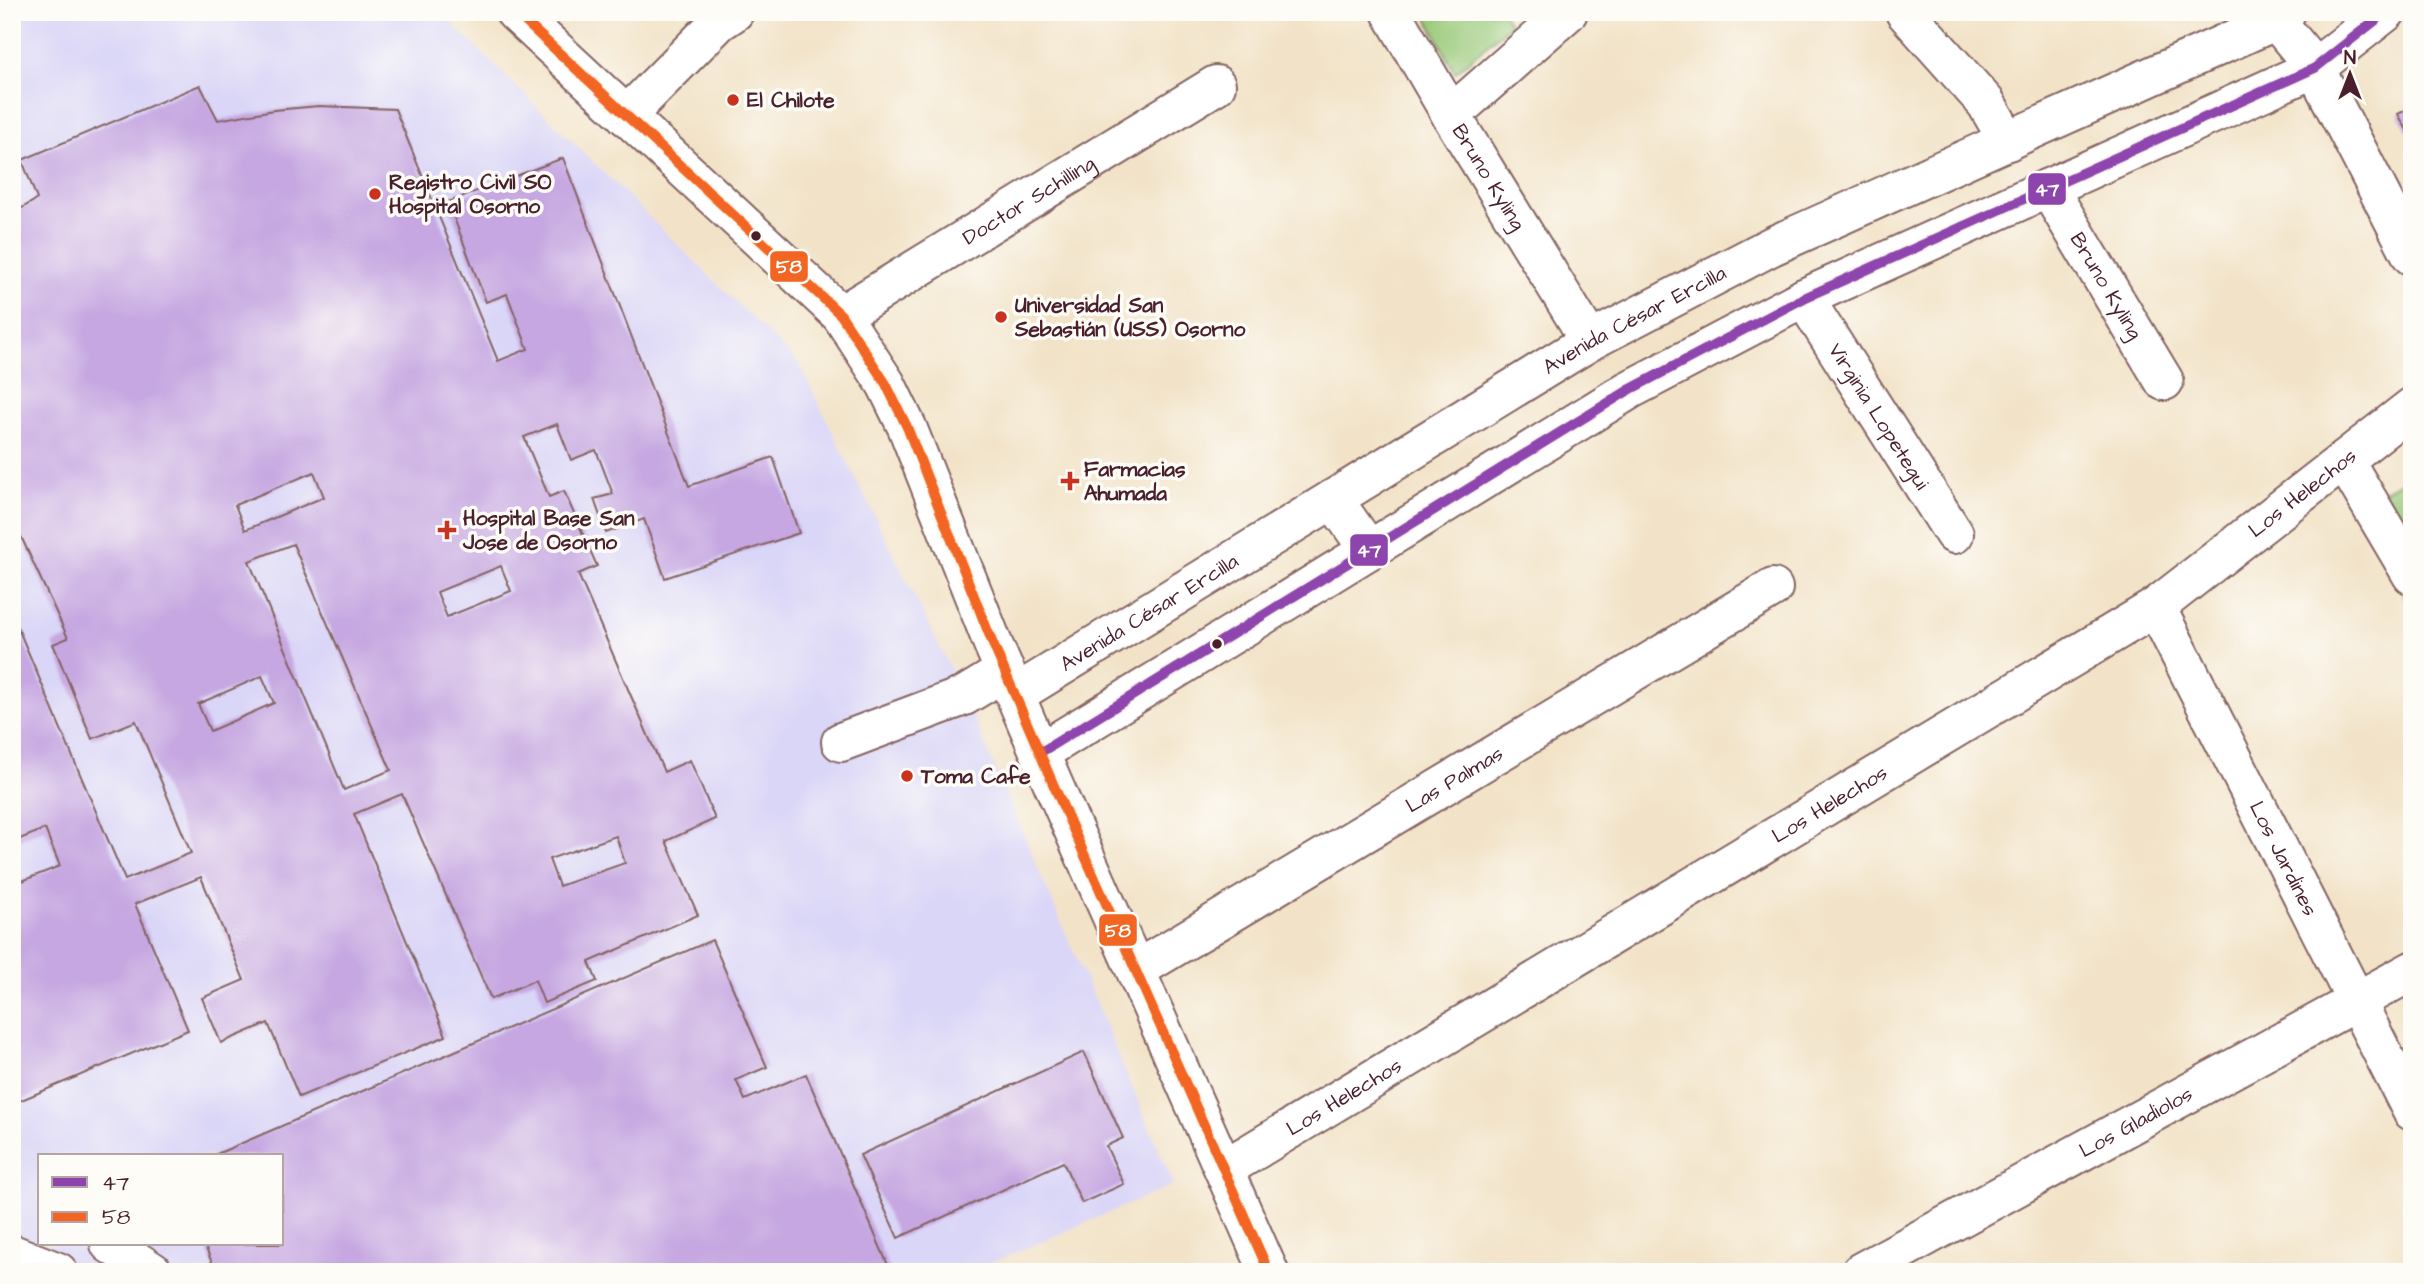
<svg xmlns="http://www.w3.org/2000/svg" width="2424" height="1284" viewBox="0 0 2424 1284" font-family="'Architects Daughter',sans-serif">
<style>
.built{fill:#dad6f7;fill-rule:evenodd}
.green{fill:#98c978;stroke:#717452;stroke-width:2}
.building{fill:#c6a7e1;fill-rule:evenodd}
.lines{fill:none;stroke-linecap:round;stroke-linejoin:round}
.minor-casing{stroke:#856462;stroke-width:42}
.major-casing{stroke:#856462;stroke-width:42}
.minor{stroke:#fff;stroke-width:38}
.major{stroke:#fff;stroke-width:38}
.bus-1-casing{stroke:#fdfcf7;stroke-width:16}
.bus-2-casing{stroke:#fdfcf7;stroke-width:16}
.bus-1{stroke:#8e44ad;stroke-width:10}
.bus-2{stroke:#f26522;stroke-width:10}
.poi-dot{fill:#c8321e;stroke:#fdfcf7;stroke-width:2.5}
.bus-dot{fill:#4a1f2b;stroke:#fdfcf7;stroke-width:2.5}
.labels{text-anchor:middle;stroke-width:7;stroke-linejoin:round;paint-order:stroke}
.poi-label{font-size:21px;font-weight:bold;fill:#4a1f2b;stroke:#fdfcf7;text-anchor:start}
.street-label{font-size:21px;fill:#4a1f2b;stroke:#fdfcf7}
.line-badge{stroke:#fdfcf7;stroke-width:2.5}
.badge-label{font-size:19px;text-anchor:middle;font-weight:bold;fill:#fff}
</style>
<rect width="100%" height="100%" fill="#fdfcf7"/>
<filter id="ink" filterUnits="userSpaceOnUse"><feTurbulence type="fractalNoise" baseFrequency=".0143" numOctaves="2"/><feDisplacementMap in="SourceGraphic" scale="14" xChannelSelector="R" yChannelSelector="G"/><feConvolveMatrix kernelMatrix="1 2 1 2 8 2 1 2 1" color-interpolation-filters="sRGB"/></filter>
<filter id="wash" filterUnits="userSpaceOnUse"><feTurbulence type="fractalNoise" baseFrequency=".00686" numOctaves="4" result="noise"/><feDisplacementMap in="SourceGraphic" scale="28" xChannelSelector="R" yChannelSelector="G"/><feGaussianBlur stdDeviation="1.57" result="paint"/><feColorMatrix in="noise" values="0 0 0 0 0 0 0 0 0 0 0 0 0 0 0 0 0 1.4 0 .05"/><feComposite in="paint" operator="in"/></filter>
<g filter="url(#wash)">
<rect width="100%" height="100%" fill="#f2e3c8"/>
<path class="built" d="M12 12H440L799 364 964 696 1174 1185 970 1272H12ZM40 1156H282V1244H40Z"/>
<path class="green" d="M1424 12H1502L1511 24 1455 73Z
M2412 476V609L2355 507Z"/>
<g id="blocks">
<path class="building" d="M200 85 218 120 274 110 319 106 395 109 498 361 528 349 507 294 486 302 448 202 563 158 689 486 773 457 799 533 665 578 644 519 606 533 594 499 613 494 596 450 571 460 557 424 524 437 549 497 564 491 597 566 578 574 664 772 690 760 715 819 666 841 698 915 589 962 597 981 544 1003 535 980 491 999 402 794 354 814 446 1036 299 1097 268 1023 221 1043 202 998 244 980 201 877 135 904 188 1030 12 1104V885L60 866 45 829 12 842V614L125 880 191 853 136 721 92 739 53 644 68 638 12 517V214L37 199 22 160ZM314 472 324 497 245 530 235 505ZM293 544 391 770 344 790 249 561ZM501 566 511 591 447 617 437 592ZM262 676 274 703 210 731 198 704ZM616 836 625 863 559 886 549 859Z
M2412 107V139L2398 114Z
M712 940 767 1067 736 1080 745 1100 806 1074 891 1272H216L204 1244H282V1156H212Z
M1084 1052 1123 1138 1106 1146 1124 1184 1082 1203 1063 1162 898 1238 860 1155Z"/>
</g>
</g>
<g filter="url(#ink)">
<use href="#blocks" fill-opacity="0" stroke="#856462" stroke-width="2"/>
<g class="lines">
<defs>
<g id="minor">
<path id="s1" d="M1391 12 1451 115 1590 341"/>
<path d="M1905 12 1986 103 2008 141"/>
<path d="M2269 12 2315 68 2412 256"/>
<path d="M1451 115 1568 12"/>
<path d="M626 116 719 22 734 12"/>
<path id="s2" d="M2048 188 2164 381"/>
<path id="s3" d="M1804 298 1954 534"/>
<path id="s4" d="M841 315 1216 85"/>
<path d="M2344 460 2412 575"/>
<path id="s5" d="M2156 607 2412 1111"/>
<path d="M841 742 964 696 1005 671"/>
<path id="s6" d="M1136 970 1773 588"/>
<path id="s7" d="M1224 1169 2156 607 2412 407"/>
<path d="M110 1244 153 1272"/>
<path d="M12 1254 58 1272"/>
<path id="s8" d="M1861 1272 2412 971"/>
</g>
<g id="major">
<path d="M515 12 841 315 886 384 907 427 993 644 1054 786 1269 1272"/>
<path d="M1333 499 1369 550"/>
<path id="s9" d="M1016 694 1590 341 1772 246 2277 20 2286 12"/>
<path d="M1041 752 1629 390 1804 298 2315 68 2386 12"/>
</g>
</defs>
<use href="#minor" class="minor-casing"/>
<use href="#major" class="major-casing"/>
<use href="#minor" class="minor"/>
<use href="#major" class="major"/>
<defs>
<path id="bus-1" d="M1041 752 1629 390 1804 298 2315 68 2386 12"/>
<path id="bus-2" d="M515 12 841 315 886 384 907 427 993 644 1054 786 1269 1272"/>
</defs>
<use href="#bus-1" class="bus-1-casing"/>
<use href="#bus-2" class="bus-2-casing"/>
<use href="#bus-1" class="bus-1"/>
<use href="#bus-2" class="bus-2"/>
</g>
</g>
<g class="poi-dot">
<circle cx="733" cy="100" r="7"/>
<circle cx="375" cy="194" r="7"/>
<circle cx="1001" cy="317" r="7"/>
<path d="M1066.5 470.5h7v7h7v7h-7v7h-7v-7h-7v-7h7z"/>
<path d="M443.5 519.5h7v7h7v7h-7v7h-7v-7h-7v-7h7z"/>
<circle cx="907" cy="776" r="7"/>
</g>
<g class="bus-dot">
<circle cx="756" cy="236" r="6"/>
<circle cx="1217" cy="644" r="6"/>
</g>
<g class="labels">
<g class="poi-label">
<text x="747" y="107">El Chilote</text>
<text x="389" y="189">Registro Civil SO<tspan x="389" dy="24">Hospital Osorno</tspan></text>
<text x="1015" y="312">Universidad San<tspan x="1015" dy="24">Sebastián (USS) Osorno</tspan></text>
<text x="1084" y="476">Farmacias<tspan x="1084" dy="24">Ahumada</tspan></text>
<text x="463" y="525">Hospital Base San<tspan x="463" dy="24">Jose de Osorno</tspan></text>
<text x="921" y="783">Toma Cafe</text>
</g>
<g class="street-label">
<text dy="7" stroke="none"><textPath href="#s1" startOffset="192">Bruno Kyling</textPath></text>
<text dy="7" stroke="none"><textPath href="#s4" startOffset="220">Doctor Schilling</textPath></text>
<text dy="7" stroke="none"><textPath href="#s2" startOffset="114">Bruno Kyling</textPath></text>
<text dy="7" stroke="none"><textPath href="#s9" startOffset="723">Avenida César Ercilla</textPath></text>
<text dy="7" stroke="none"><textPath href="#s3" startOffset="140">Virginia Lopetegui</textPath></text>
<text dy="7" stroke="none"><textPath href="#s7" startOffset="1274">Los Helechos</textPath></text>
<text dy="7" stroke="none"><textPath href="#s9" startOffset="156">Avenida César Ercilla</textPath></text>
<text dy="7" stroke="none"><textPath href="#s6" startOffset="371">Las Palmas</textPath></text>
<text dy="7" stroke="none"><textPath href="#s7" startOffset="707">Los Helechos</textPath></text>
<text dy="7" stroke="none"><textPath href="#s5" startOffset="282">Los Jardines</textPath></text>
<text dy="7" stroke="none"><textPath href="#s7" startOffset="140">Los Helechos</textPath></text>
<text dy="7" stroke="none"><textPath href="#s8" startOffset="313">Los Gladiolos</textPath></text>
</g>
</g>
<g class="line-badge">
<rect x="2027" y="172" width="40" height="34" rx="7" fill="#8e44ad"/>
<rect x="769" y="250" width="40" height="33" rx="7" fill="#f26522"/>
<rect x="1349" y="533" width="40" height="34" rx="7" fill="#8e44ad"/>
<rect x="1098" y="913" width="40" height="34" rx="7" fill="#f26522"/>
</g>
<g class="badge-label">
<text x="2047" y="196">47</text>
<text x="789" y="273">58</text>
<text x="1369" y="557">47</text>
<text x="1118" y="937">58</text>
</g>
<rect width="2424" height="1284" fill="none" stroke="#fdfcf7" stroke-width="42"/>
<rect x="38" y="1154" width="245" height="91" fill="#fdfcf7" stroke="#b5a4a5" stroke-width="2"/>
<rect x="52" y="1177" width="35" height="10" fill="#8e44ad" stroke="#b5a4a5" stroke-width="2"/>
<text x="102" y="1190" font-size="21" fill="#4a1f2b">47</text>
<rect x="52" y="1212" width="35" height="10" fill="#f26522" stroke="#b5a4a5" stroke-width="2"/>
<text x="102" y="1224" font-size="21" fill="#4a1f2b">58</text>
<g transform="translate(2350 74)" stroke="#fdfcf7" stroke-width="5" paint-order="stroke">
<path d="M0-5L12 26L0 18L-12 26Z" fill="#4a1f2b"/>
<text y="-10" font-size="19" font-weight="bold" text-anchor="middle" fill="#4a1f2b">N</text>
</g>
</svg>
